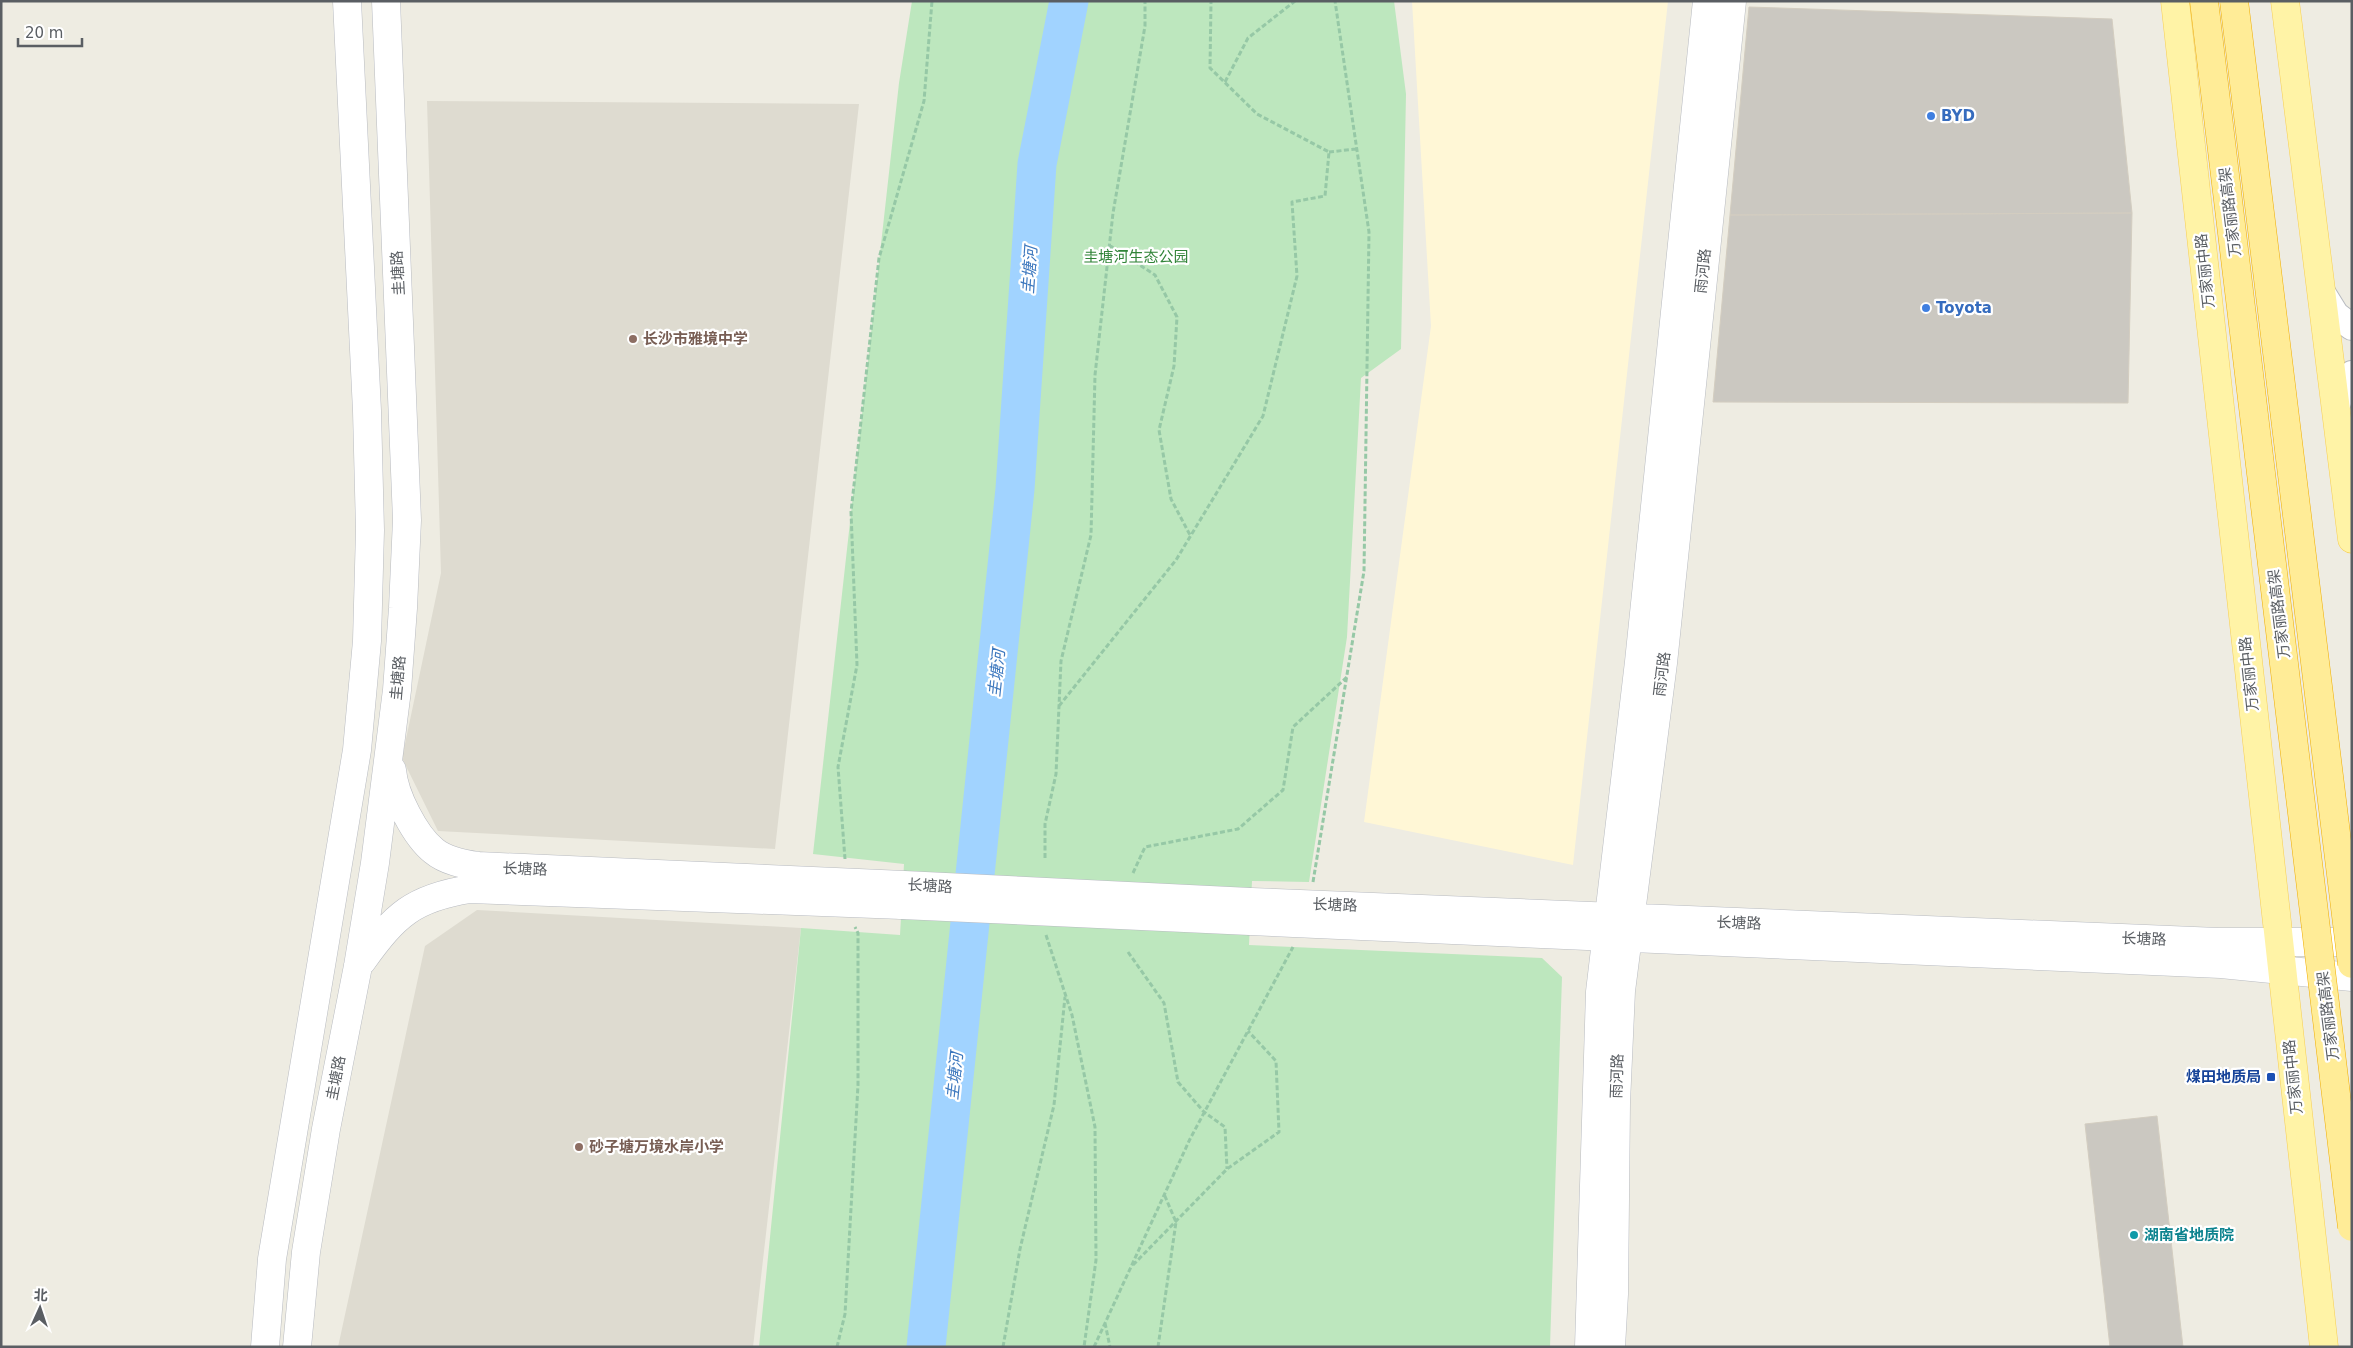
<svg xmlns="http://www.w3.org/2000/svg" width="2353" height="1348" viewBox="0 0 2353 1348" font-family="'DejaVu Sans','Noto Sans SC',sans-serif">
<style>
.commercial{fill:#fff7d6}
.education{fill:#dedbd0}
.green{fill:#bde7be}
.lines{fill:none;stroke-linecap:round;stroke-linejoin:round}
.river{stroke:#a1d3ff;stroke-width:39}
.building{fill:#cbc8c1;stroke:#d3cdc0}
.tertiary-casing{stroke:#b7babf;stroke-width:28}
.secondary-casing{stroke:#b8bbc1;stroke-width:29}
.primary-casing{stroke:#f7ce52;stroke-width:29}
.path{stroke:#96c8a6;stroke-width:3;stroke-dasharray:5 2.5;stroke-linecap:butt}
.tertiary{stroke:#fff;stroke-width:26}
.secondary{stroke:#fff;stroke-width:28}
.primary{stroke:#fff3a6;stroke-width:28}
.secondary-bridge-casing{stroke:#b8bbc1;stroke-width:29;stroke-linecap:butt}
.trunk-bridge-casing{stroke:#f0ad00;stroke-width:29;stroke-linecap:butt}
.secondary-bridge{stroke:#fff;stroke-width:28}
.trunk-bridge{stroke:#ffec97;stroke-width:28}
.shop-dot{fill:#3f7fe0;stroke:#fff;stroke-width:2}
.education-dot{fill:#8d6e63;stroke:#fff;stroke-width:2}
.transit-dot{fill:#1a4fb4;stroke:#fff;stroke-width:2}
.culture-dot{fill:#0f9aa8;stroke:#fff;stroke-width:2}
.labels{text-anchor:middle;stroke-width:4.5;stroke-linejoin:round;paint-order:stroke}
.shop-label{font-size:15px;font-weight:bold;fill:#366cbe;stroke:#fff;text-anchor:start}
.street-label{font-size:15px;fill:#5a5e63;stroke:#fff}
.park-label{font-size:15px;fill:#318438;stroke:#fff}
.education-label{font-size:15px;font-weight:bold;fill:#785e54;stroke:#fff;text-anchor:start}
.transit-label{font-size:15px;font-weight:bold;fill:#164399;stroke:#fff;text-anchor:end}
.culture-label{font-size:15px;font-weight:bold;fill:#0d838f;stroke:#fff;text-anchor:start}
.water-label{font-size:16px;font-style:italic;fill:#3d78be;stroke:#fff}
</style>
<rect width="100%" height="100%" fill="#eeece2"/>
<path class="commercial" d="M1412 1H1668L1573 865 1364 822 1431 326Z"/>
<path class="education" d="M427 101 859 104 775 849 438 831 402 758 441 573Z
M477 910 801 928 753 1347H338L425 946Z"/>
<path class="green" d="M912 1H1394L1406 94 1401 349 1361 378 1347 637 1309 882 1252 881 1249 945 1542 958 1562 977 1550 1347H759L801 928 900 935 904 864 813 854 899 83Z"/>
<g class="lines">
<path class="river" d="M926 1347 1015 489 1037 164 1069 1"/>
</g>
<path class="building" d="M1749 7 2112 19 2132 213 1730 215Z
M2132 213 2128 403 1713 402 1730 215Z
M2157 1116 2183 1347H2110L2085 1124Z"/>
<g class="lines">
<defs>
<path id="tertiary" d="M2323 294 2336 315 2352 327
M2337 405 2344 384 2352 374"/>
<path id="secondary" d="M392 770C394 795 415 836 434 851 446 861 463 864 478 866L904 885
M1251 902 2218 942H2352
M1250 921 2221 964 2352 977
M362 961C395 915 413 898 470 889L902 905
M265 1347 272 1259 357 750 367 641 370 530 367 411 347 1
M297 1347 306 1252 326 1129 358 966 375 863 397 690 403 608 407 520 386 1
M1589 1347 1600 992 1639 662 1707 1
M1611 1347 1614 1294 1616 1103 1621 991 1663 663 1732 1"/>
<path id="primary" d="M2175 1 2324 1347
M2285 1 2352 539"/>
</defs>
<use href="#tertiary" class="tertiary-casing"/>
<use href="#secondary" class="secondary-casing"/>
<use href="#primary" class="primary-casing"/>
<path class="path" d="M1225 82 1248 38 1295 1
M1329 152 1356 149
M1109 245 1155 275 1177 317 1174 366 1159 430 1171 499 1190 535
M1059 706 1176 560 1263 416 1297 276 1292 202 1325 196 1329 152 1257 114 1210 68 1211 1
M1045 858V824L1056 774 1061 661 1091 535 1095 375 1113 213 1145 26V1
M845 859 838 767 857 665 851 512 879 258 924 101 932 1
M1133 873 1145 847 1238 829 1283 790 1293 727 1347 677
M1313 882 1364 571 1369 232 1335 1
M1046 935 1072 1015 1095 1127 1096 1260 1084 1347
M1128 952 1164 1003 1178 1082 1204 1112 1225 1127 1227 1169
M1133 1265 1227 1169 1279 1132 1276 1061 1248 1031
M1105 1323 1110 1347
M837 1347 845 1314 858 1085V933L855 927
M1003 1347 1020 1249 1054 1105 1065 997
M1094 1347 1190 1139 1293 947
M1158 1347 1176 1222 1164 1194"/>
<use href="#tertiary" class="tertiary"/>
<use href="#secondary" class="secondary"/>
<use href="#primary" class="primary"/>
<defs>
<path id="secondary-bridge" d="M904 885 1250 902
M902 905 1250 921"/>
<path id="trunk-bridge" d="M2204 1 2352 1227
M2234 1 2352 964"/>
</defs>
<use href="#secondary-bridge" class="secondary-bridge-casing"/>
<use href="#trunk-bridge" class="trunk-bridge-casing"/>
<use href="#secondary-bridge" class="secondary-bridge"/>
<use href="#trunk-bridge" class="trunk-bridge"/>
</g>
<g class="shop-dot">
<circle cx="1931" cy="116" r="5"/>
<circle cx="1926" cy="308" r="5"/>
</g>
<g class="education-dot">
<circle cx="633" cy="339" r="5"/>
<circle cx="579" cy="1147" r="5"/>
</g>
<rect class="transit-dot" x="2266" y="1072" width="10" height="10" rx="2.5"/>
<circle class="culture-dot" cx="2134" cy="1235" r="5"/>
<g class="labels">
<g class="shop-label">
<text x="1941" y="121">BYD</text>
<text x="1936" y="313">Toyota</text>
</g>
<g class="street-label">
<text transform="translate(2230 212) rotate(-97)" y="5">万家丽路高架</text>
<text transform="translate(1703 271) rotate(-84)" y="5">雨河路</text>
<text transform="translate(2205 271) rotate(-96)" y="5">万家丽中路</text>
<text transform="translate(398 273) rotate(-93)" y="5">圭塘路</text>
<text transform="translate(2279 614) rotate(-97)" y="5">万家丽路高架</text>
<text transform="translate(1662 674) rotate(-83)" y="5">雨河路</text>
<text transform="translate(2249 674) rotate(-96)" y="5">万家丽中路</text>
<text transform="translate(398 678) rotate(-85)" y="5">圭塘路</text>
<text transform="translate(525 869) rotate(2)" y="5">长塘路</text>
<text transform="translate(930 886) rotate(3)" y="5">长塘路</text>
<text transform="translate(1335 905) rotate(2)" y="5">长塘路</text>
<text transform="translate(1739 923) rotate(2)" y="5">长塘路</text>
<text transform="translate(2144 939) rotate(2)" y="5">长塘路</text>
<text transform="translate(2328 1016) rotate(-97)" y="5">万家丽路高架</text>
<text transform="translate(1617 1076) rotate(-88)" y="5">雨河路</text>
<text transform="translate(2293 1077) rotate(-96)" y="5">万家丽中路</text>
<text transform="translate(336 1078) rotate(-79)" y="5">圭塘路</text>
</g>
<g class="park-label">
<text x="1136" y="262">圭塘河生态公园</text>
</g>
<g class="education-label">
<text x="643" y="344">长沙市雅境中学</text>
<text x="589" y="1152">砂子塘万境水岸小学</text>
</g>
<g class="transit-label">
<text x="2261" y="1082">煤田地质局</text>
</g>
<g class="culture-label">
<text x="2144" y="1240">湖南省地质院</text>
</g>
<g class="water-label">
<text transform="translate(1029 270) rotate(-86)" y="6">圭塘河</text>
<text transform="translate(996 673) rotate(-84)" y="6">圭塘河</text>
<text transform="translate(954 1076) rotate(-84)" y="6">圭塘河</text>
</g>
</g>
<rect width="2353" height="1348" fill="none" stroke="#5a5e63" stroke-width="5"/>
<g transform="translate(40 1308) rotate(3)" stroke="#ffffff" stroke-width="4" paint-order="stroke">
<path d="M0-4L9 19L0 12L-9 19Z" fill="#5a5e63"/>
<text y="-8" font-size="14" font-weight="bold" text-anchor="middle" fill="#5a5e63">北</text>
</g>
<path d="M18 38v8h64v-8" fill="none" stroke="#5a5e63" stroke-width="2.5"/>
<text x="25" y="38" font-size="15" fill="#5a5e63" stroke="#ffffff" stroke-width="4" paint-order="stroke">20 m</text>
</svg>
